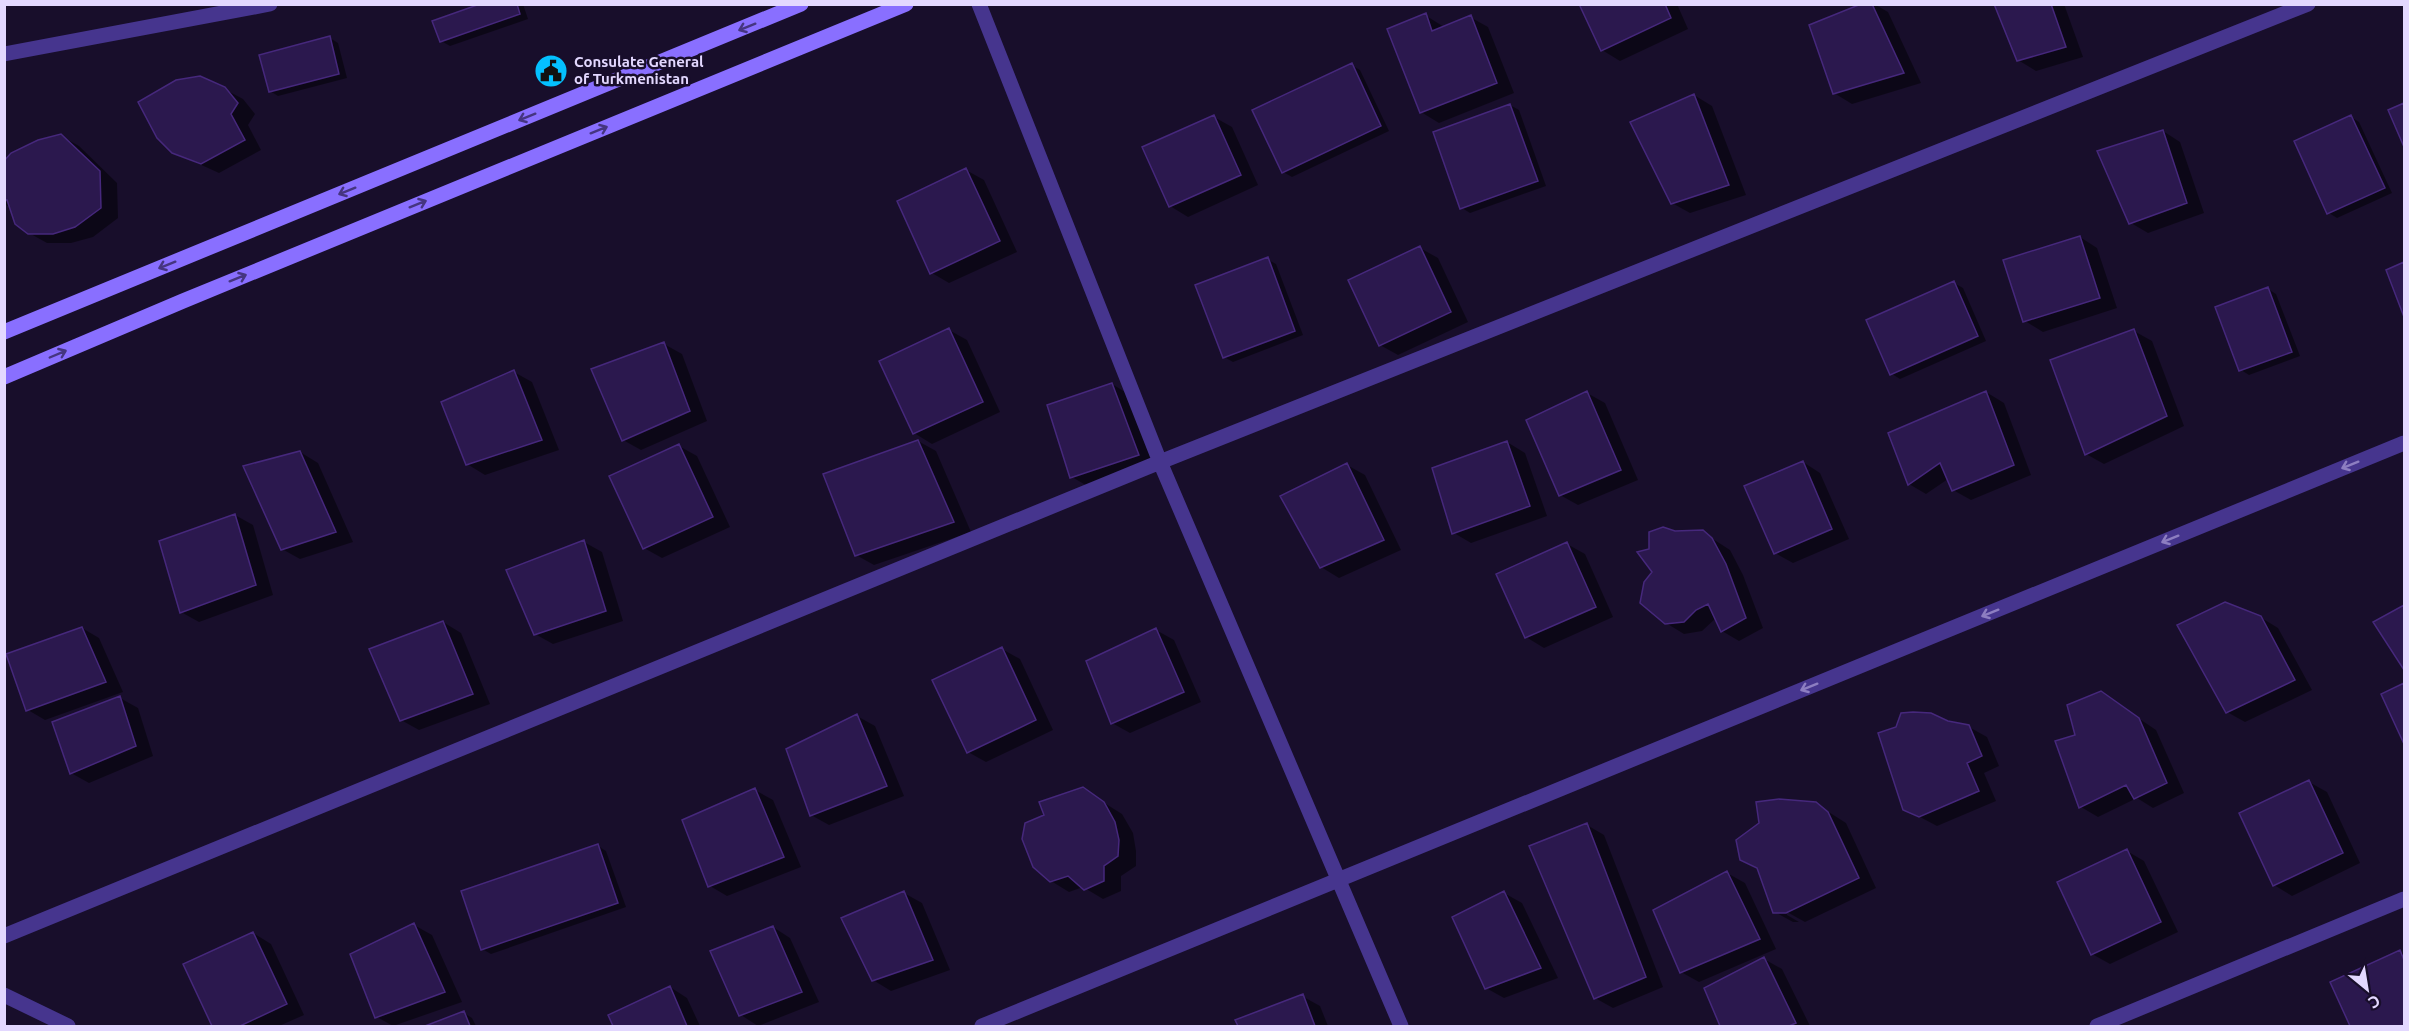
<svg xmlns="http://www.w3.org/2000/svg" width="2409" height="1031" viewBox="0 0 2409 1031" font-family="Ubuntu,sans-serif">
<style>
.shadow{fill:#0007}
.building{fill:#2b184e;stroke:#46287c;stroke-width:1.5}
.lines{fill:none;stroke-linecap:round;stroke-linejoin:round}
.street{stroke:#46358e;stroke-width:15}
.secondary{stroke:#896fff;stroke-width:15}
.oneway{stroke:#453580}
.oneway2{stroke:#8d7ec1}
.labels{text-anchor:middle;stroke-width:5;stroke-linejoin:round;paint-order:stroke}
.poi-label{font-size:15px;font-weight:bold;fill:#e3d8ff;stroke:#180e2b;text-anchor:start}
</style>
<rect width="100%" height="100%" fill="#180e2b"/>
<path class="shadow" d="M484 4H523L528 19 450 46 441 41Z
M1581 4H1677L1688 29 1620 61 1602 50Z
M1865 4H1874L1888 12 1921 83 1852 104 1834 93Z
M1995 4H2064L2083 57 2036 71 2018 60Z
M1425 15 1444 27 1470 17 1488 27 1514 93 1439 123 1421 112Z
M330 38 338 43 347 78 278 96 270 91Z
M1351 65 1360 70 1389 131 1292 177 1283 172Z
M224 89 243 99 255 114 248 125 261 150 219 173 173 152Z
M1694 95 1712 106 1746 195 1690 213 1672 203Z
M1510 105 1519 110 1546 186 1470 213 1462 208Z
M2404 105V144L2390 111Z
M1214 117 1232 127 1258 185 1188 217 1170 206 1144 148Z
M2351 117 2359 122 2392 193 2337 218 2329 213 2296 142Z
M2163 131 2180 142 2204 213 2148 233 2131 223Z
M61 136 79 146 117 183 118 218 93 237 71 243H47L29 233 12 208 4 204V163Z
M966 170 984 180 1017 252 949 283 932 273Z
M2080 237 2097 248 2117 308 2043 332 2025 321Z
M1420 248 1438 258 1468 322 1398 355 1380 345Z
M1267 259 1276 264 1303 335 1233 362 1224 357Z
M2404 264V313L2388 270Z
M1954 283 1963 288 1986 341 1900 379 1892 374Z
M2268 289 2276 294 2300 356 2249 375 2241 370Z
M949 330 967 340 1000 412 932 444 914 433Z
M2134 331 2152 341 2184 426 2104 464 2086 454Z
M664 344 682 354 707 421 641 450 623 440Z
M514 372 532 382 559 450 485 475 467 464Z
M1112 384 1130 395 1156 465 1089 487 1072 477Z
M1986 392 2004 403 2031 475 1971 500 1953 490 1948 479 1926 494 1909 484Z
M1587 393 1605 403 1638 480 1578 505 1560 495Z
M918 441 936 451 971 532 874 565 856 555Z
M1507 442 1525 453 1547 516 1471 543 1454 533Z
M679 446 697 456 730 527 662 558 644 548Z
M300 452 318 463 353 542 300 559 282 549Z
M1803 462 1820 473 1849 539 1793 563 1775 553Z
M1347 465 1365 475 1401 550 1339 578 1321 567Z
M235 515 253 525 273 595 199 622 181 612Z
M1702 532 1730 550 1743 575 1763 628 1739 641 1722 631 1716 618 1702 631 1684 634 1666 623 1650 551 1675 533Z
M584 542 602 552 623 621 553 644 535 634Z
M1567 544 1585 554 1613 617 1544 648 1526 637Z
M2404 607V667L2375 622Z
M2260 617 2278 628 2312 690 2245 722 2227 712Z
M443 622 461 633 490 704 419 730 401 720Z
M82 628 99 638 123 692 45 720 28 710Z
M1156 630 1174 640 1201 702 1130 733 1112 723Z
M1002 649 1020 659 1053 730 986 762 968 752Z
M2404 685V741L2383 695Z
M2101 693 2156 730 2184 793 2153 808 2137 798 2098 817 2081 807 2077 736Z
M120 698 138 708 153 756 89 783 71 773Z
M857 716 875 726 904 796 829 825 811 815Z
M1948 723 1969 727 1987 737 1999 766 1984 773 1996 801 1937 826 1905 809Z
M2309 782 2327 792 2360 863 2292 896 2274 885Z
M1082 789 1122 814 1133 833 1136 851V866L1121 876V891L1103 899 1083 887 1069 892 1051 881 1046 816Z
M755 790 773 800 801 867 727 896 710 886Z
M1816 804 1846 823 1876 888 1805 922 1787 912V915L1799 922H1793L1775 912 1760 870 1741 859Z
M1587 825 1604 835 1663 987 1613 1008 1595 998Z
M598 846 606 851 626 907 491 954 482 949Z
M2127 851 2144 861 2178 932 2110 964 2092 954Z
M1727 873 1745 883 1776 949 1699 982 1681 972Z
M904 893 922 903 950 970 891 991 873 980Z
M1504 893 1522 903 1558 978 1504 998 1486 988Z
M414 925 432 935 462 1002 393 1026 377 1017Z
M773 927 790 938 819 1002 758 1026 741 1015Z
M253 933 271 944 304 1015 279 1026H214L185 965Z
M2400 951 2404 954V1026H2352L2332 983Z
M1764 959 1782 969 1810 1026H1722L1706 988Z
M670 987 687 998 700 1026H614L610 1016Z
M1302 996 1320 1006 1328 1026H1239L1237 1021Z
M464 1013 472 1018 476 1026H429Z"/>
<path class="building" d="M480 4H517L520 14 440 42 432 21Z
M1579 4H1665L1671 18 1601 51Z
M1861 4H1872L1904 73 1833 94 1809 25Z
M1994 4H2051L2066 47 2017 61Z
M1426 13 1432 31 1471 15 1497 83 1420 113 1387 29Z
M330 36 339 74 269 92 259 55Z
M1352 63 1381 126 1282 173 1252 110Z
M200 76 225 87 238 103 231 114 245 140 201 164 172 153 157 138 138 102 176 80Z
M1694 94 1729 185 1671 204 1630 122Z
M2404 103V147L2388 110Z
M1510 104 1538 181 1460 209 1433 132Z
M1214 115 1241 175 1169 207 1142 147Z
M2351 115 2385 188 2327 214 2294 141Z
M2163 130 2187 203 2129 224 2097 151Z
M61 134 100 171 101 208 75 227 53 234H28L15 224 7 200H4V161L11 153 38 140Z
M966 168 1000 241 930 274 897 201Z
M2080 236 2100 298 2023 322 2003 260Z
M1420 246 1451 312 1379 346 1348 280Z
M1268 257 1295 331 1223 358 1195 285Z
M2404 262V317L2386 270Z
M1954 281 1978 336 1890 375 1866 320Z
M2268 287 2292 352 2239 371 2215 307Z
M949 328 983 402 913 434 879 361Z
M2134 329 2167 416 2085 455 2050 360Z
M664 342 690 411 622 441 591 369Z
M514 370 542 440 466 465 441 402Z
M1112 383 1139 455 1070 478 1047 405Z
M1587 391 1621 470 1559 496 1526 420Z
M1986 391 2014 465 1952 491 1940 463 1908 485 1888 433Z
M918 440 954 522 855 556 823 474Z
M1507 441 1530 506 1452 534 1432 468Z
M679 444 713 517 643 549 609 476Z
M300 451 336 532 281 550 243 466Z
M1803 461 1832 529 1774 554 1744 486Z
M1347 463 1384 540 1320 568 1280 496Z
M235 514 256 585 180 613 159 541Z
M1663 527 1675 531 1703 530 1712 538 1726 564 1746 618 1721 632 1708 604 1696 610 1684 622 1665 624 1640 603 1644 582 1652 572 1637 552 1649 549V532Z
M584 540 606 611 534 635 506 570Z
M1567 542 1596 607 1525 638 1496 574Z
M2225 602 2261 616 2295 680 2226 713 2177 625Z
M2404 605V670L2373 622Z
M443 621 473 694 400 721 369 649Z
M82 627 106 682 26 711 6 654Z
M1156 628 1184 692 1111 724 1086 661Z
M1002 647 1036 720 967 753 932 680Z
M2404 683V744L2381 694Z
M2101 691 2139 718 2167 783 2134 799 2126 785 2079 808 2055 741 2075 735 2067 705Z
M120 696 136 746 70 774 52 722Z
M1913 712 1931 713 1948 721 1969 725 1982 756 1967 763 1979 791 1919 817 1903 810 1878 733 1896 727 1901 713Z
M857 714 887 786 810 816 786 749Z
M2309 780 2343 853 2273 886 2239 813Z
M1083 787 1104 802 1115 822 1119 840 1118 856 1104 866V881L1084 890 1068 876 1050 882 1033 867 1022 839 1025 823 1044 815 1039 802Z
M755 788 784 857 708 887 682 820Z
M1779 799 1816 802 1828 812 1859 878 1786 913H1773L1757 868 1740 860 1736 840 1759 823 1756 802Z
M1587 823 1646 977 1594 999 1529 846Z
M598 844 618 903 481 950 461 891Z
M2127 849 2161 922 2091 955 2057 882Z
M1727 871 1760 939 1680 973 1653 910Z
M904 891 933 960 872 981 841 918Z
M1504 891 1541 968 1485 989 1452 917Z
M414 923 445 992 375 1018 350 954Z
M773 926 802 992 739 1016 710 951Z
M253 932 287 1004 240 1026H212L183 964Z
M2400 950 2404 960V1026H2350L2330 982Z
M1764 957 1796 1023 1789 1026H1720L1704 988Z
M670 986 687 1026H613L608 1015Z
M1303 994 1315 1026H1238L1235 1020Z
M464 1011 470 1026H425Z"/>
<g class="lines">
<path class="street" d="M979 4 1160 462 1401 1026
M4 54 270 4
M4 936 1160 462 2308 4
M4 995 68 1026
M982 1026 2404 443
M2097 1026 2404 899"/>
<path class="secondary" d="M4 332 801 4
M4 377 183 301 906 4"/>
</g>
<defs><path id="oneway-shaft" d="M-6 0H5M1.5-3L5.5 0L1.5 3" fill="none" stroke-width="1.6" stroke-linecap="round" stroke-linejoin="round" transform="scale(1.5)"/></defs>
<g class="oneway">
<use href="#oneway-shaft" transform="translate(747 27) rotate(158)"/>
<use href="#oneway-shaft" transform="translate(527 117) rotate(158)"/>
<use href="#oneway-shaft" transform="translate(599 130) rotate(-22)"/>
<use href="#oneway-shaft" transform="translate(347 191) rotate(158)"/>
<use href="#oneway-shaft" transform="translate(418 204) rotate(-22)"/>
<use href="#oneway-shaft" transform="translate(167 265) rotate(158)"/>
<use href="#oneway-shaft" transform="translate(238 278) rotate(-22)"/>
<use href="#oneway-shaft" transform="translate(58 354) rotate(-23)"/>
</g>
<g class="oneway2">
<use href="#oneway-shaft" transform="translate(2350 465) rotate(158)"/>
<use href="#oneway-shaft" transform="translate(2170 539) rotate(158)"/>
<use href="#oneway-shaft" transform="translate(1990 613) rotate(158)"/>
<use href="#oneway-shaft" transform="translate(1809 687) rotate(158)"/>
</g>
<defs>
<symbol id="civic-disc" viewBox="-11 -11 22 22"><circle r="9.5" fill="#04c0ff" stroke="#180e2b"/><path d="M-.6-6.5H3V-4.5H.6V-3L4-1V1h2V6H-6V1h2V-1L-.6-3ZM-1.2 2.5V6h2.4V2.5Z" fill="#111"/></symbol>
</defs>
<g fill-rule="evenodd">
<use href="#civic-disc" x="532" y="52" width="38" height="38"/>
</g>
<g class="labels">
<g class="poi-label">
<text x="574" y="67">Consulate General<tspan x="574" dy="17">of Turkmenistan</tspan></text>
</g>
</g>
<rect width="2409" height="1031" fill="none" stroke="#e3d8ff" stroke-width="12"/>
<g transform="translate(2367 989) rotate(150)" stroke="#180e2b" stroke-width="4.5" paint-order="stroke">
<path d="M0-4.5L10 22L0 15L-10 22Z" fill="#e3d8ff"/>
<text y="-9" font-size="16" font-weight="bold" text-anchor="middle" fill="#e3d8ff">С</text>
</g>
</svg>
